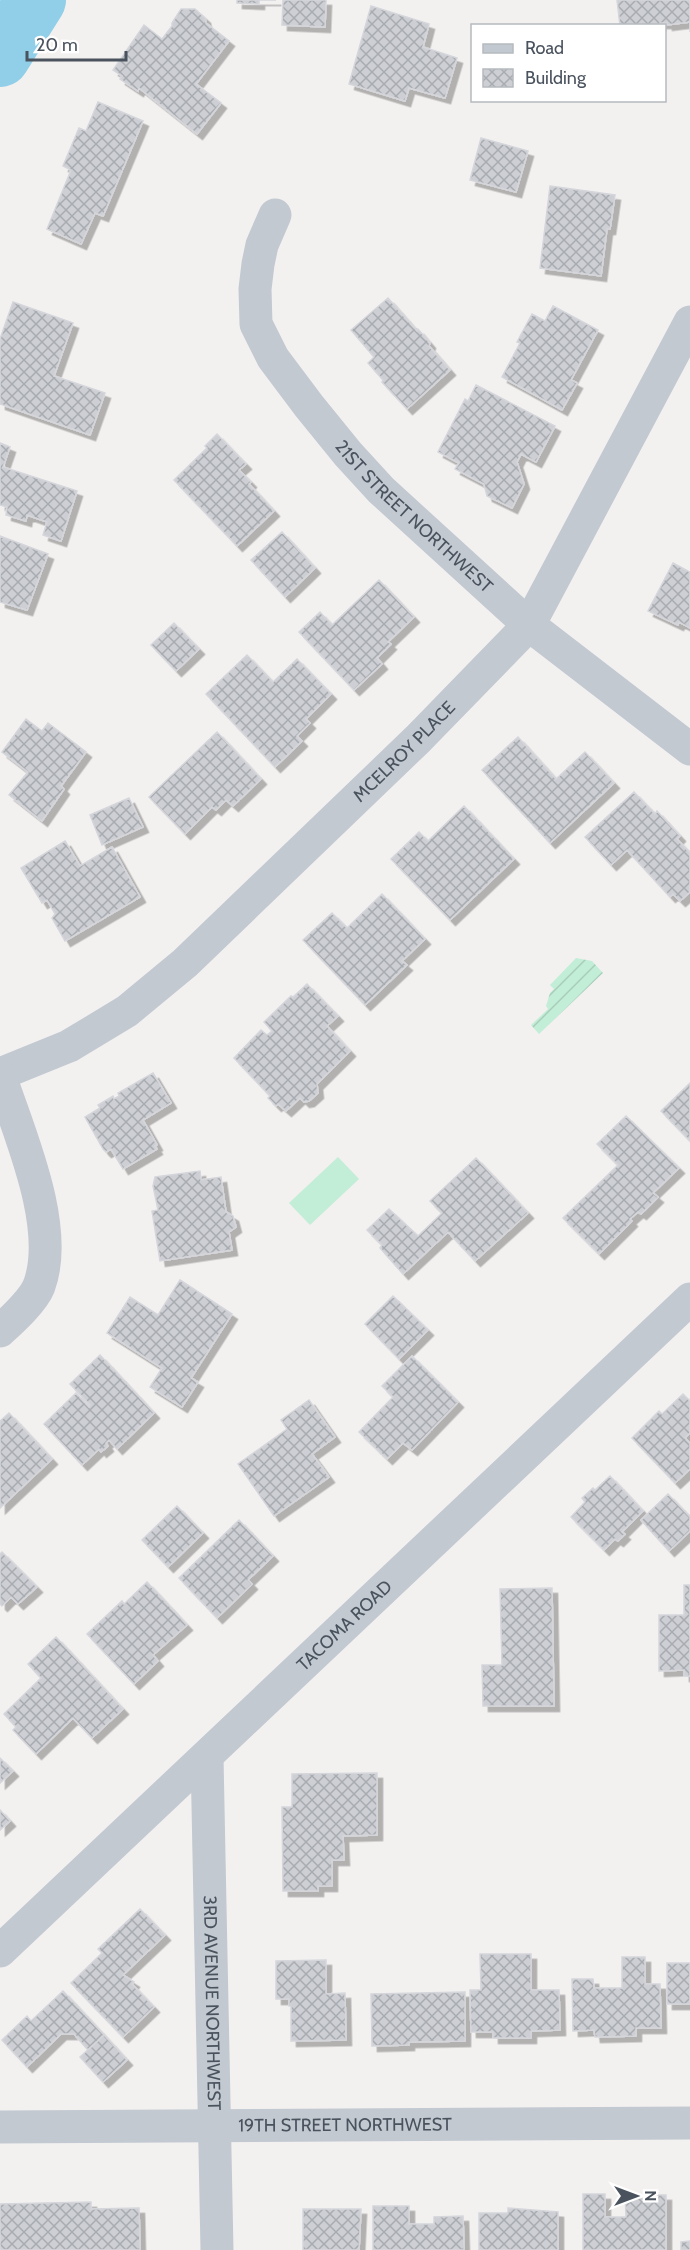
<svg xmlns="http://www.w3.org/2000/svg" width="690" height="2250" viewBox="0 0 690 2250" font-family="Cabin,sans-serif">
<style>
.grass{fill:#c2edd6}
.garden{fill:url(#garden-furrows)}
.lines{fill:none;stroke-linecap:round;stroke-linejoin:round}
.river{stroke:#91cee8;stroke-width:60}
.building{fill:url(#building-cross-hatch);stroke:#d5d6db;stroke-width:1.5;filter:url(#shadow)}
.minor{stroke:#c2c9d1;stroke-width:33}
.labels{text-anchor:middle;stroke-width:5;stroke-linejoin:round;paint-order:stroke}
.street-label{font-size:18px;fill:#49525d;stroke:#fff}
</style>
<defs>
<pattern id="garden-furrows" width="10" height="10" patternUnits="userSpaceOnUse" patternTransform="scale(1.5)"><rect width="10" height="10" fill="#c2edd6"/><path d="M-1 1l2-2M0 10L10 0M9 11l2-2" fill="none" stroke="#a8cdba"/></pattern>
<pattern id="building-cross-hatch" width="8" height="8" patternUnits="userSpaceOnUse" patternTransform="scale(1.5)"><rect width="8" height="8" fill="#cdcfd4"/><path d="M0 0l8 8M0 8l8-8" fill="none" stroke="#a8abaf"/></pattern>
<filter id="shadow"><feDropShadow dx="5.5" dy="5.5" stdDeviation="0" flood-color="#0004"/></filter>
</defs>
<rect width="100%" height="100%" fill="#f3f1f0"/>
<path class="grass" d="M338 1157 359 1179 310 1225 289 1203Z"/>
<path class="garden" d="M576 958 592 961 603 973 539 1034 531 1025 548 1009 546 1006 550 993 554 989 550 985Z"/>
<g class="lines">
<path class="river" d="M0 57 36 0"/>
</g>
<path class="building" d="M237 0H276H259V4L237 3Z
M283 0H326L325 27 282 25Z
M617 0H690V32V22L667 25V23H660V26H620Z
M371 6 429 24 423 47 457 58 445 98 409 88 405 101 349 84Z
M181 9H195L205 18 206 23 229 41 196 84 221 103 197 134 139 88 138 91 120 79 122 76 113 70 144 25 162 39 172 26V23Z
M98 102 143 121 103 216 95 213 81 244 47 229 71 170 63 166 79 128 86 131Z
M481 138 528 151 516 192 470 180Z
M550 186 615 195 610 229H607L601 276 540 268Z
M388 298 417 331 418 329 430 343 429 346 450 370 407 409 382 382 383 380 368 363 374 357 351 330Z
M13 302 73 323 54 376 105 393 90 435 0 404V339Z
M553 306 598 330 571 380 577 383 562 410 502 377 520 343 517 342 532 314 545 321Z
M476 385 555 426 536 462 521 454 517 462 524 484 512 508 487 496 484 484 455 469 459 463 438 452 465 399 468 401Z
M217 434 246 464 239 470 251 482 249 484 274 511 237 546 174 480 207 448 205 446Z
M0 443 10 447 3 467 77 491 61 541 43 535 47 522 27 515 26 521 6 515 7 507 0 505Z
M282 532 315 568 285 597 251 560Z
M0 536 48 554 27 610 0 602Z
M673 563 690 572V628L679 622 678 625 648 611Z
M379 580 414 617 388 642 391 644 377 658 382 664 354 690 299 632 320 612 332 625Z
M174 623 199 649 176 671 151 645Z
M247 655 273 682 297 659 331 694 306 719 310 723 297 736 302 741 275 767 206 694Z
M26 719 42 731 48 723 86 752 61 786 64 789 42 821 9 795 28 772 2 752Z
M217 732 261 779 233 806 226 800 216 810 212 807 185 834 149 797Z
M518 737 556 779 585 752 614 783 550 843 482 770Z
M634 792 655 814 657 811 680 836 677 839 690 853V892L680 901 673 894 670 897 627 850 611 865 585 837Z
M129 798 143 827 102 845 90 815Z
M464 806 514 859 450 920 391 859 419 832 428 841Z
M65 841 80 866 112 847 140 897 65 941 52 918 55 914 47 900 42 903 21 868Z
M382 894 425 939 402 961 407 965 365 1005 303 940 332 913 347 928Z
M307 984 338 1016 327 1026 350 1051 317 1084 318 1093 309 1101 304 1102 300 1098 286 1111 278 1104 276 1106 268 1098 270 1096 234 1058 261 1030 267 1035 272 1031 264 1022 291 996 293 997Z
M153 1073 171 1103 143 1120 157 1145 155 1146 157 1149 123 1169 111 1149 106 1152 103 1149 85 1117 100 1108 98 1105 113 1096 114 1099 119 1096 118 1093Z
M690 1083V1141L661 1111Z
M626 1116 679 1168 653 1193 658 1197 641 1214 638 1212 630 1219 632 1221 599 1254 563 1218 618 1165 597 1144Z
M476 1158 528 1213 475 1261 448 1232 403 1274 380 1248 382 1245 367 1230 389 1209 418 1236 442 1213 430 1201Z
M200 1171 201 1180 221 1177 226 1212 233 1216 236 1227 229 1232 232 1250 160 1261 152 1211 158 1210 153 1186 155 1177Z
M180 1280 232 1314 191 1378 198 1382 182 1407 150 1387 162 1368 107 1333 130 1297 158 1315Z
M393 1296 428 1330 399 1359 365 1324Z
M100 1355 154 1413 117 1449 109 1440 106 1443 108 1446 101 1452 99 1449 82 1465 44 1424 76 1393 89 1407 90 1405 70 1384Z
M412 1356 458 1402 412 1450 403 1443 387 1459 359 1432 393 1397 382 1386Z
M683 1394 690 1401V1433L685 1438 690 1443V1469L675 1483 632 1438 659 1411 662 1414Z
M309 1400 335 1437 312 1454 329 1477 274 1516 238 1464 287 1429 281 1420Z
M9 1413 52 1459 0 1508V1421Z
M610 1476 643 1511 622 1532 625 1534 618 1541 615 1539 604 1550 571 1517 585 1502 582 1498 593 1488 595 1490Z
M668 1494 690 1517V1531L669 1551 641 1520Z
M177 1506 203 1533 168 1567 142 1540Z
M239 1520 273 1556 248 1580 252 1584 217 1618 179 1578Z
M2 1552 37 1587 18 1604 11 1597 2 1606 0 1604V1554Z
M147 1582 187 1625 153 1655 158 1661 134 1684 87 1634 122 1601 124 1604Z
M684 1585H690V1676H684V1670L659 1671V1615H684Z
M552 1588 554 1706H483L482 1665H502L500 1589Z
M56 1637 123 1709 92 1738 73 1718 36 1754 13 1730 16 1727 4 1714 41 1678 28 1664Z
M0 1758 13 1771 0 1783Z
M377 1773V1835L343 1836 344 1860H332V1886H318V1891H283L282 1807H292V1774Z
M0 1810 10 1821 0 1830Z
M140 1909 165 1935 123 1975 134 1982 132 1984 154 2007 123 2037 71 1983 102 1953 98 1949Z
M480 1954H531V1990H559L560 2030 531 2031V2038H493V2032H471L470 1990H481Z
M622 1957H645V1984H660L661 2028H636V2036L595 2037 594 2030 573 2031 572 1979H593L594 1988H622Z
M326 1960V1994L345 1993 346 2040 291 2041V2006H289V1999H276V1961Z
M667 1963H690V2004H667Z
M63 1991 104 2035 88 2050 74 2034H61L27 2067 2 2040 27 2016 31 2021Z
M465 1992V2041L409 2042V2045L372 2046 371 1994Z
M104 2035 127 2060 103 2082 80 2057Z
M583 2194H605V2217H626L625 2195H666V2250H583Z
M91 2202V2209L139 2208 140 2250H0V2204Z
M373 2206H409V2224H434V2217L463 2216 464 2250H373Z
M508 2208 558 2212V2250H479V2213H508Z
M303 2209H361L359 2250H303Z
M690 2241V2250H681V2242Z"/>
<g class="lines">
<g class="minor">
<path id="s1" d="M275 215 262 245 258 264 255 289 256 324 273 358 309 406 348 454 381 490 529 625 690 749"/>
<path id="s2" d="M0 1074 69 1046 127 1011 185 963 418 739 529 625 690 322"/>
<path d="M0 1076C19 1133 61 1227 39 1286 33 1301 12 1320 0 1331"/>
<path id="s3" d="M207 1757 217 2250"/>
<path id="s4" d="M0 1951 690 1299"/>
<path id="s5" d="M0 2127 690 2123"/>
</g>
</g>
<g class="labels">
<g class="street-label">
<text dy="6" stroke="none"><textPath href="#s1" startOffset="363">21ST STREET NORTHWEST</textPath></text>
<text dy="6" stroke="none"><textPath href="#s2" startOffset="522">MCELROY PLACE</textPath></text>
<text dy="6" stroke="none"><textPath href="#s4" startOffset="474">TACOMA ROAD</textPath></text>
<text dy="6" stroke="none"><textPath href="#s3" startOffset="246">3RD AVENUE NORTHWEST</textPath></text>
<text dy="6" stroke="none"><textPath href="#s5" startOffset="345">19TH STREET NORTHWEST</textPath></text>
</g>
</g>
<rect x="471" y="24" width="195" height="78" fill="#ffffff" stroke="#b6babe" stroke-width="1.5"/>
<rect x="483" y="44" width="30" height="9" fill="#c2c9d1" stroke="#b6babe" stroke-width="1.5"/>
<text x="525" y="54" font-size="18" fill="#49525d">Road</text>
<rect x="483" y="69" width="30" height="18" fill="url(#building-cross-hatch)" stroke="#b6babe" stroke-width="1.5"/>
<text x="525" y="84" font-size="18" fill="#49525d">Building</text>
<g transform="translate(636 2196) rotate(90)" stroke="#ffffff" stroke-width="4.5" paint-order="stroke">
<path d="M0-4.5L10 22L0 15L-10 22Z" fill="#49525d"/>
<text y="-9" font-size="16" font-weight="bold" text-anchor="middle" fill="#49525d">N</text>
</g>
<path d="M27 51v9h99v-9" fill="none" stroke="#49525d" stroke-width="3"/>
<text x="36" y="51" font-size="18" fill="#49525d" stroke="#ffffff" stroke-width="4.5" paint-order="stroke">20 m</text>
</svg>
